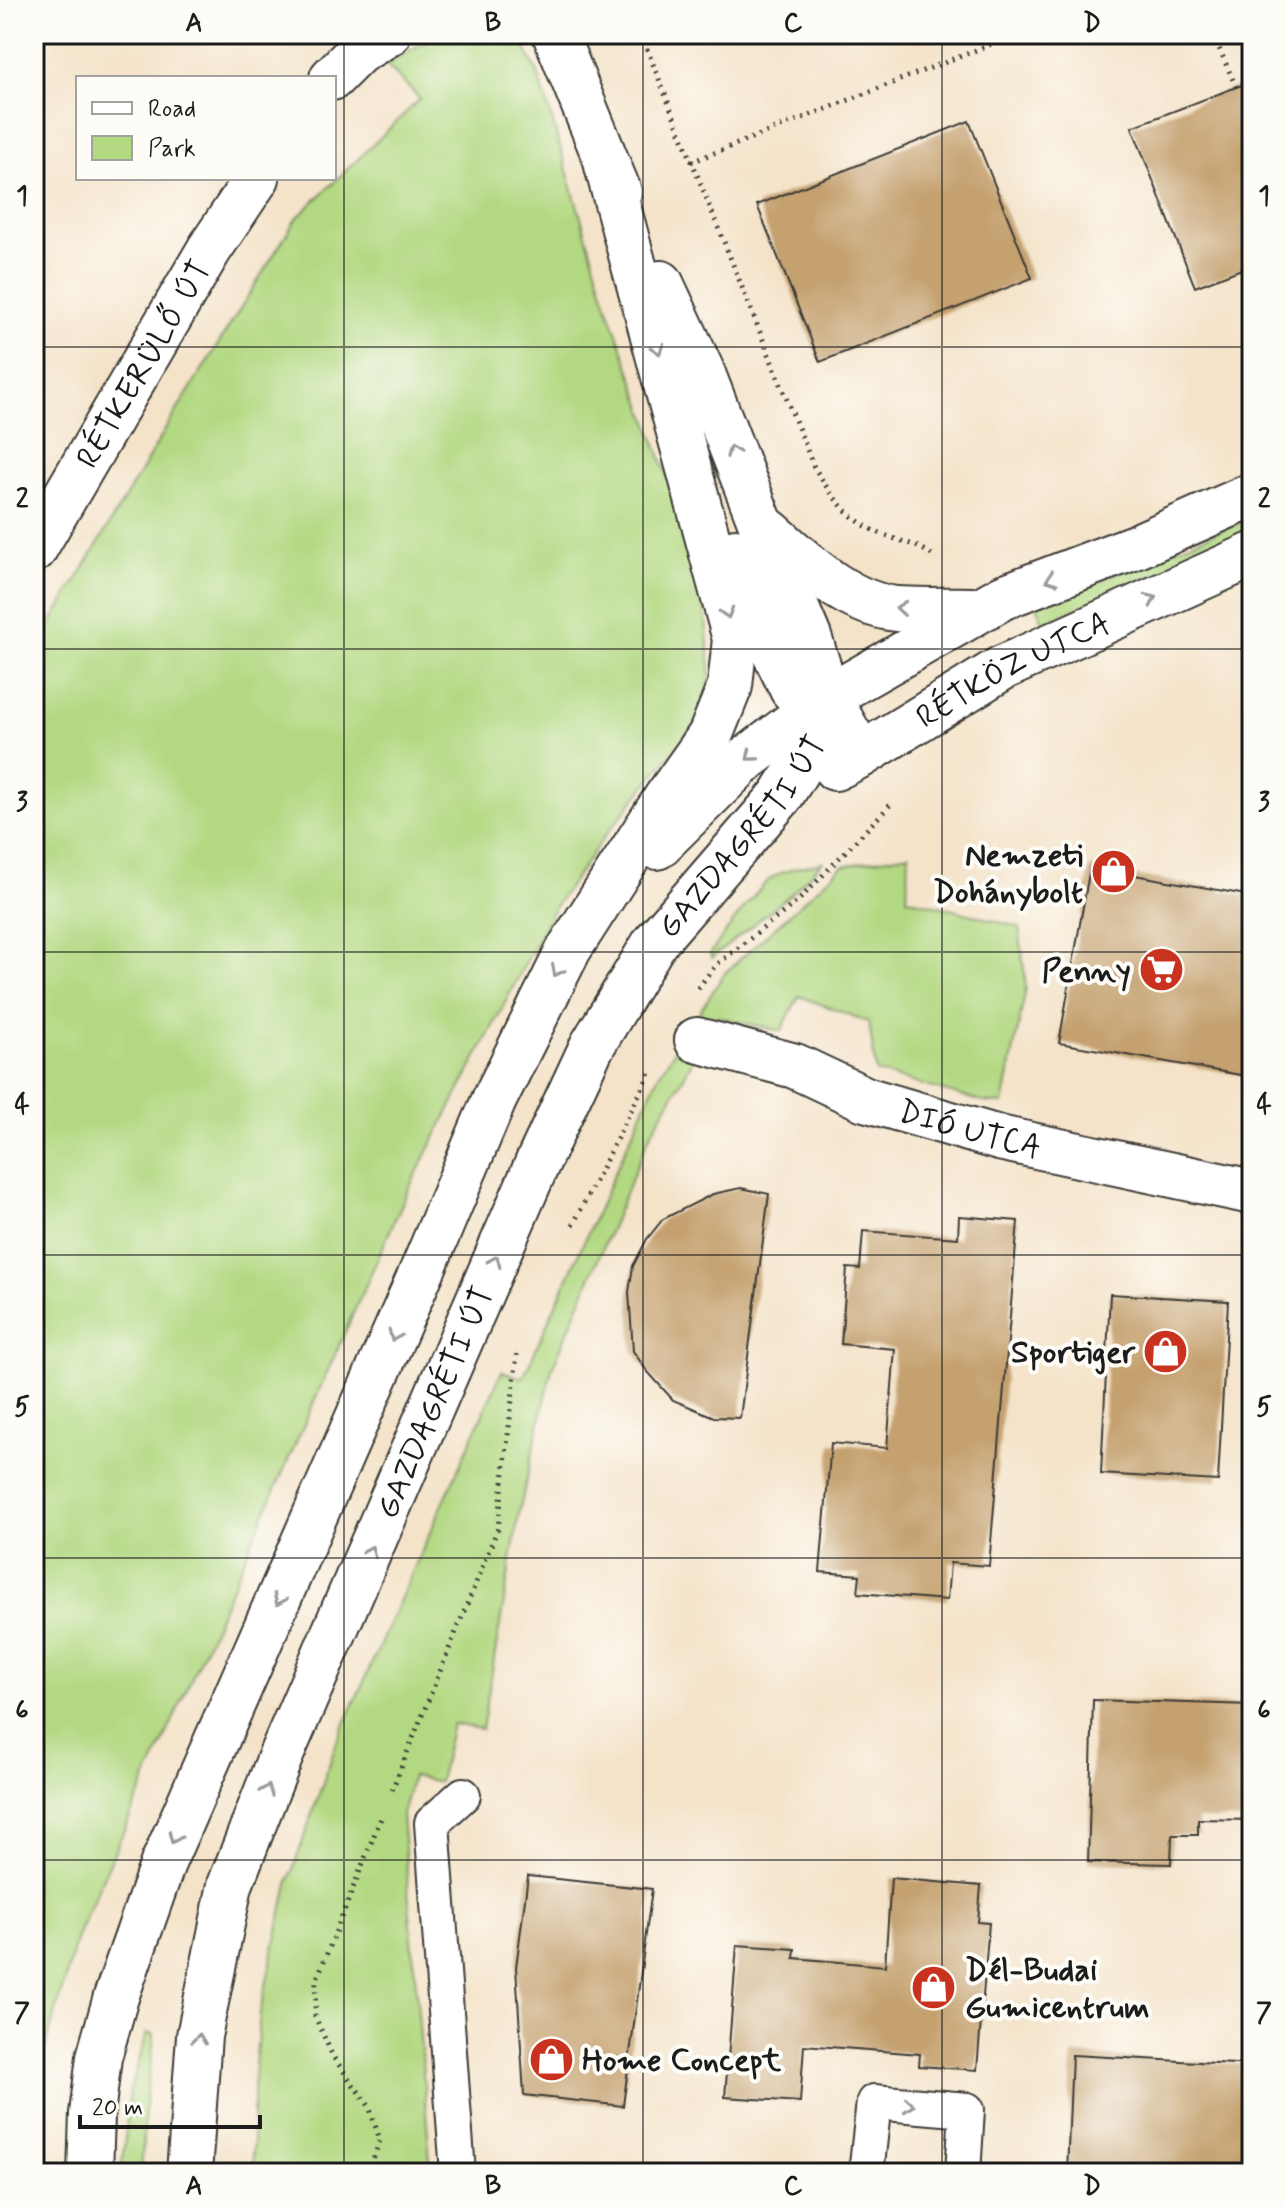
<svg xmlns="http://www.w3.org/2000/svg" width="1286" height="2207" viewBox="0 0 1286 2207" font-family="Mynerve,sans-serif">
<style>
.green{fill:#b2d881;stroke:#677a4e;stroke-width:2}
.building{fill:#c5a170}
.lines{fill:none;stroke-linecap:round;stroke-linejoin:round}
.service-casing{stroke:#3c3a36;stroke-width:38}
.minor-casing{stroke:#3c3a36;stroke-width:48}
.tertiary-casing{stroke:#3c3a36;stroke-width:48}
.path{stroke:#3c3a36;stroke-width:5;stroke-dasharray:2 6;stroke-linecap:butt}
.service{stroke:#fff;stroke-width:34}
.minor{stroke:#fff;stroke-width:44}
.tertiary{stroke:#fff;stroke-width:44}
.oneway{stroke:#999}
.grid{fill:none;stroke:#1c1c1c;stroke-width:2;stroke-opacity:0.55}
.labels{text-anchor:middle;stroke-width:8;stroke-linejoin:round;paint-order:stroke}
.street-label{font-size:32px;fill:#1c1c1c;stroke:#fdfcf7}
.poi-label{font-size:32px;font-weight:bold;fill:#1c1c1c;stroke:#fdfcf7;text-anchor:end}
.neatline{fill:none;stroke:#1c1c1c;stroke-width:3}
.grid-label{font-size:26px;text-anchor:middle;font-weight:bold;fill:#1c1c1c}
</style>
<rect width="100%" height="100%" fill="#fdfcf7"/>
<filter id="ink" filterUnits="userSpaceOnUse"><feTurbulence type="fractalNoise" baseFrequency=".0125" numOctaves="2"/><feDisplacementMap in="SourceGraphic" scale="16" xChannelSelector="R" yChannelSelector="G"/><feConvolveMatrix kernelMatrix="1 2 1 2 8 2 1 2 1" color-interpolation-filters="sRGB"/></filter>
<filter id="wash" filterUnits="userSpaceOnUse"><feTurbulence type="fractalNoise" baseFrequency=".006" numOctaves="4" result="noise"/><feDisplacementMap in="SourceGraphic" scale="32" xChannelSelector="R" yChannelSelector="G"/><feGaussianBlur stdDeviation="1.8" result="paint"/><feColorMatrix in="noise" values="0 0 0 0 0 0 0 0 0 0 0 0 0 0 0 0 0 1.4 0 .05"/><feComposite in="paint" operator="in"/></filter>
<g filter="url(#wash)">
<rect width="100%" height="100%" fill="#f4e3c9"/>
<path class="green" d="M439 34H513L521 40 538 73 607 305 702 575 711 678 695 724 604 837 554 908 408 1190 78 1934 34 2088V652L168 425 296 219 420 99 386 64Z
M1249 519H1252V533L1043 623 1037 605Z
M909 854 907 898 1019 927 1026 988 1003 1104 983 1102 876 1072 869 1022 799 996 781 1031 718 1017 649 1137 552 1369 520 1508 482 1729 452 1724 439 1782 412 1776 402 1815 431 2173H253V2088L260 2013 288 1884 338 1739 502 1371 523 1378 658 1076 724 974 842 866Z
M822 862 792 893 712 958 710 954C726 932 750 897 769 880 783 869 806 866 822 862Z
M147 2033 154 2035V2040L146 2096 141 2173H121L130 2091Z"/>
<g id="blocks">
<path class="building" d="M1252 81V265L1195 287 1132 127Z
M969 121 1032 278 820 362 757 205Z
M1090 867 1252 896V1077L1059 1043Z
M741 1188 769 1194 740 1418 714 1417 673 1400 647 1371 633 1351 629 1292 633 1266 647 1239 663 1219 713 1194Z
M959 1216 1018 1221 989 1566 950 1563 947 1600 858 1593 860 1575 820 1572 831 1443 887 1448 895 1349 841 1344 847 1268 860 1269 863 1231 958 1238Z
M1110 1294 1228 1301 1218 1481 1101 1474Z
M1093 1700 1252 1705V1820L1198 1819V1835H1172L1171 1864 1088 1862Z
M528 1876 652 1889 623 2106 524 2095 516 1967Z
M891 1878 981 1886 978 1922 989 1923 977 2070 919 2066 920 2054 804 2045 800 2102 725 2097 737 1945 795 1949 794 1958 885 1966Z
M1072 2055 1252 2065V2173H1067Z"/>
</g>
</g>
<g filter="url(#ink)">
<use href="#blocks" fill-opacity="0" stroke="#3c3a36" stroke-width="2"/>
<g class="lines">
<defs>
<path id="service" d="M458 2173 432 1823 463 1795
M866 2173 874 2102 967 2110 963 2173"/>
<g id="minor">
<path d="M332 78 358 52 388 34"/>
<path id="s1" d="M34 550 209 250 257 178"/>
<path id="s2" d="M697 1040 795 1066 865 1099 999 1138 1252 1192"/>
</g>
<g id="tertiary">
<path d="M555 34 619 192"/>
<path d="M661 283 701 369 761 524 809 637 828 697 861 755"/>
<path d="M769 531C806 563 845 603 896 609 923 611 951 609 978 610"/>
<path d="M735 551 776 656 792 689 833 729"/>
<path id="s3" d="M835 768 861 755 1002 668 1252 555"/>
<path d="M657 847 745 760 828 697 1003 597 1135 547 1252 495"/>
<path d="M90 2173 92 2114 99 2057 116 1997 163 1863 425 1264 494 1100 569 949 666 798 710 736 730 686 735 639 607 166"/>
<path id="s4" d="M189 2173 199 2036 230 1885 281 1755 537 1164 592 1046 655 942 781 796 817 738 828 697"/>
</g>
</defs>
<use href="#service" class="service-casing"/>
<use href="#minor" class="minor-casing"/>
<use href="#tertiary" class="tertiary-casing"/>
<path class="path" d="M641 34 813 465C830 494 848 521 882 534 900 542 917 543 933 556
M1213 34 1236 87
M691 162 1017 34
M698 988 715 966 799 900 893 802
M573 1225 652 1069
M392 1790 498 1528 517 1354
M368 2173 380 2140 369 2106 333 2057 315 2016 316 1981 381 1818"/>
<use href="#service" class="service"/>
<use href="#minor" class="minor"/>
<use href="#tertiary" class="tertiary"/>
</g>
<defs><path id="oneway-chevron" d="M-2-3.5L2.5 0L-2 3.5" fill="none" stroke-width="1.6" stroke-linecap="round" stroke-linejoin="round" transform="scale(2)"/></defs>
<g class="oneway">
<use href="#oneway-chevron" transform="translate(658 349) rotate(74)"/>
<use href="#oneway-chevron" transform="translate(732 451) rotate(-111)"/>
<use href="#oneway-chevron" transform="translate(1051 579) rotate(159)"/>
<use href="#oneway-chevron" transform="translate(1151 599) rotate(-24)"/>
<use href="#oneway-chevron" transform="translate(901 608) rotate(-175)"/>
<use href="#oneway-chevron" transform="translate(727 613) rotate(74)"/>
<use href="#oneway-chevron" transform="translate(751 756) rotate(140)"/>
<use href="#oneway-chevron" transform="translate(557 971) rotate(117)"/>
<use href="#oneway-chevron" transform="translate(495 1261) rotate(-67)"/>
<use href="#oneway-chevron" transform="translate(394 1336) rotate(114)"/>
<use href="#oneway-chevron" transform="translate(370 1551) rotate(-67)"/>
<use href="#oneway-chevron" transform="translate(279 1600) rotate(114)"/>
<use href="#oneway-chevron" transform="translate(267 1790) rotate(-68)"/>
<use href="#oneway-chevron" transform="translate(174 1838) rotate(114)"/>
<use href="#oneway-chevron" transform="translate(199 2039) rotate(-83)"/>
<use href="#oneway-chevron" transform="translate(909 2105) rotate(5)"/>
</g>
</g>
<path class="grid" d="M344 34V2173M643 34V2173M942 34V2173M34 347H1252M34 649H1252M34 952H1252M34 1255H1252M34 1558H1252M34 1860H1252"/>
<defs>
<symbol id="shop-disc" viewBox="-11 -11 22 22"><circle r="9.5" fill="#c8321e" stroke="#fdfcf7"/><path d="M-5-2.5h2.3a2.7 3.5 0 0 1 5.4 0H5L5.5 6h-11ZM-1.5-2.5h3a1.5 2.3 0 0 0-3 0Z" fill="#fff"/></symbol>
<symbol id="supermarket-disc" viewBox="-11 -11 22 22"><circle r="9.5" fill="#c8321e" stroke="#fdfcf7"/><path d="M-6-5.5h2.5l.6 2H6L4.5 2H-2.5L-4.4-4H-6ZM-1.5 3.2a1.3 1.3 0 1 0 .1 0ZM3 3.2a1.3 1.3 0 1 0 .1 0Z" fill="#fff"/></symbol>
</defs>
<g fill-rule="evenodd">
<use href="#shop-disc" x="1088" y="846" width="51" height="51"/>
<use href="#supermarket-disc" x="1136" y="944" width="51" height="51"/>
<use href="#shop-disc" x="1140" y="1326" width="51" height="51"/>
<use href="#shop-disc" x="908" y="1962" width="51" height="51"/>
<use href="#shop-disc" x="526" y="2034" width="51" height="51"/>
</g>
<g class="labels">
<g class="street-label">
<text dy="11" stroke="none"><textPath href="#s1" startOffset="216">RÉTKERÜLŐ ÚT</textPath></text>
<text dy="11" stroke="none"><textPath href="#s3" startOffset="204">RÉTKÖZ UTCA</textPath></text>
<text dy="11" stroke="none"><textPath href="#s4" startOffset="1464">GAZDAGRÉTI ÚT</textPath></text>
<text dy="11" stroke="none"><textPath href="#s2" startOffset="288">DIÓ UTCA</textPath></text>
<text dy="11" stroke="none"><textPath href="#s4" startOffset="816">GAZDAGRÉTI ÚT</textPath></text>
</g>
<g class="poi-label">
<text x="1083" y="865">Nemzeti<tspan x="1083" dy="37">Dohánybolt</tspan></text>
<text x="1131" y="981">Penny</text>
<text x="1135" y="1362">Sportiger</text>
<text x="965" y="1980" text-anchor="start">Dél-Budai<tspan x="965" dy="37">Gumicentrum</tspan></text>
<text x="582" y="2070" text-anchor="start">Home Concept</text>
</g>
</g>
<rect width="1286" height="2207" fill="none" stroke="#fdfcf7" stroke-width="88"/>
<rect x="76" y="76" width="260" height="104" fill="#fdfcf7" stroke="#a3a29f" stroke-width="2"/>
<rect x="92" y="102" width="40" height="12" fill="#ffffff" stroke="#a3a29f" stroke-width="2"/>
<text x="148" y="116" font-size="24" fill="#1c1c1c">Road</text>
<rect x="92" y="136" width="40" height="24" fill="#b2d881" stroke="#a3a29f" stroke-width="2"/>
<text x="148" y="156" font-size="24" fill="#1c1c1c">Park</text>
<path d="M80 2115v12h180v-12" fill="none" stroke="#1c1c1c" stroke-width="4"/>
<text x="92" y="2115" font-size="24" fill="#1c1c1c" stroke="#fdfcf7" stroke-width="6" paint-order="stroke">20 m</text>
<rect x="44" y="44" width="1198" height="2119" class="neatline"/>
<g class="grid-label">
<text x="194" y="31">A</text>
<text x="493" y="31">B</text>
<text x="793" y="31">C</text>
<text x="1092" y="31">D</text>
<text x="22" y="204">1</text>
<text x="1264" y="204">1</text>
<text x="22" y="507">2</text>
<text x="1264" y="507">2</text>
<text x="22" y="810">3</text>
<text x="1264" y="810">3</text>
<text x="22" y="1113">4</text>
<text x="1264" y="1113">4</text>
<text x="22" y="1415">5</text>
<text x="1264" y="1415">5</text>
<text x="22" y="1718">6</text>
<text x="1264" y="1718">6</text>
<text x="22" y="2021">7</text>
<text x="1264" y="2021">7</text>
<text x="194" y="2194">A</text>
<text x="493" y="2194">B</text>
<text x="793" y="2194">C</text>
<text x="1092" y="2194">D</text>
</g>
</svg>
